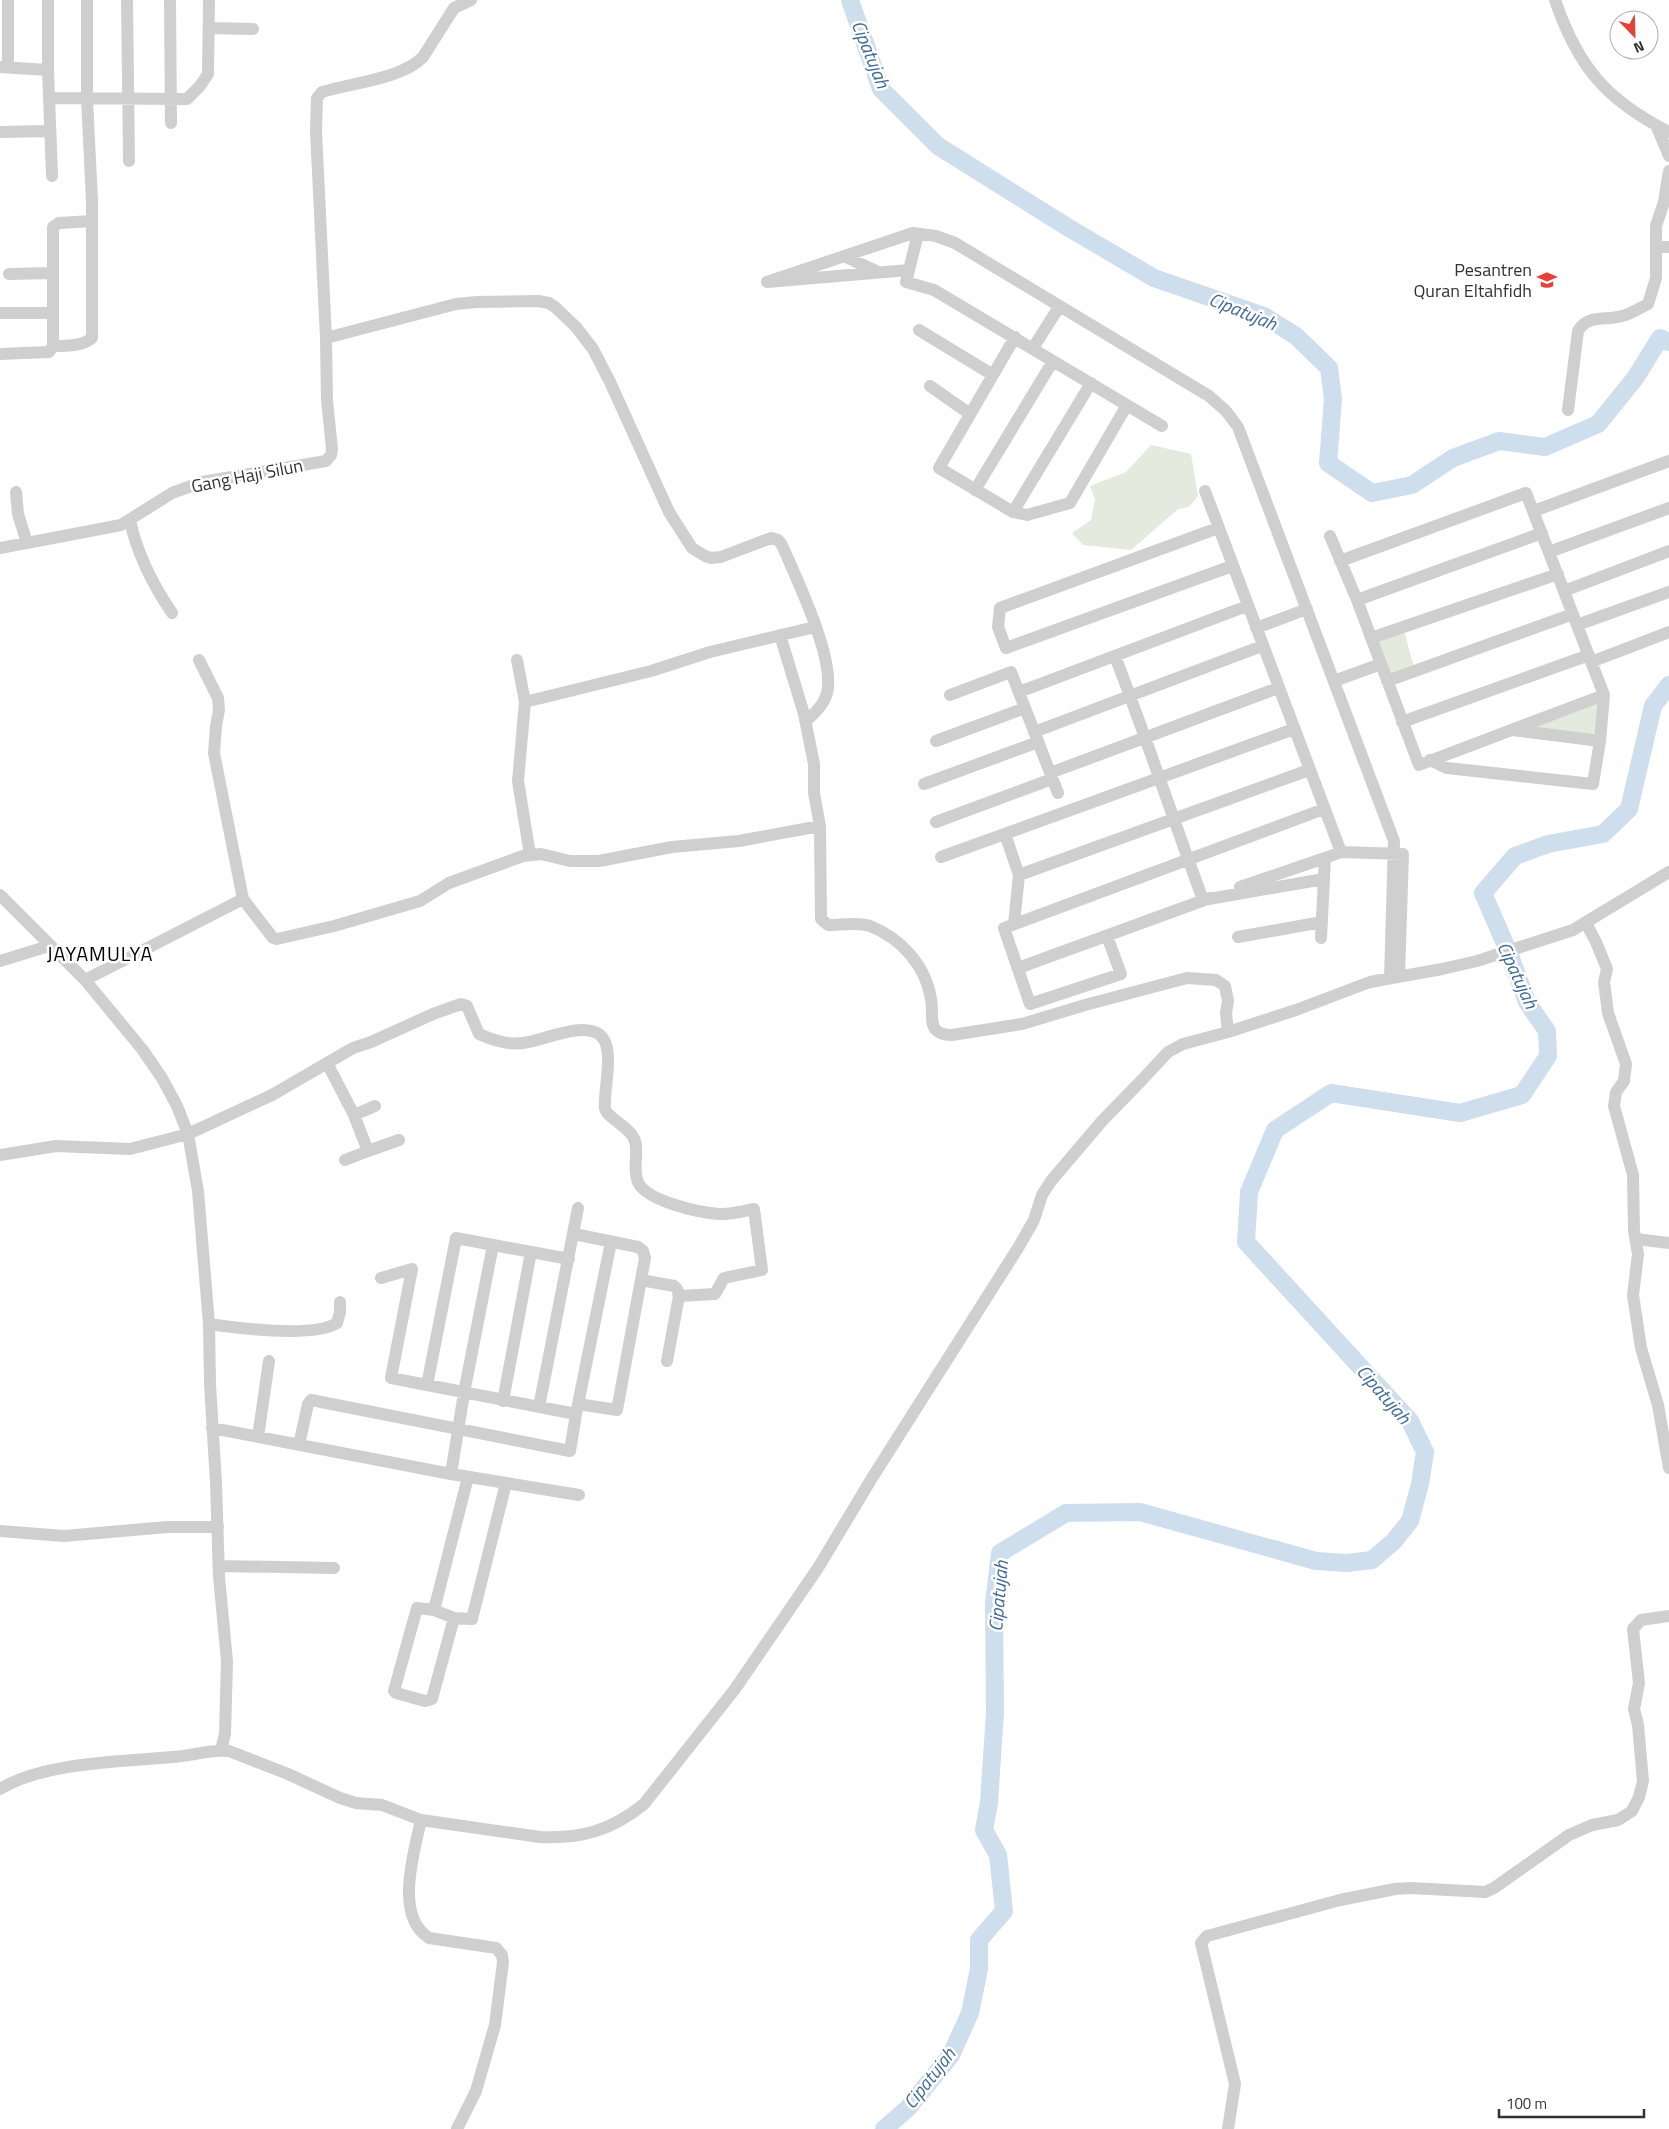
<svg xmlns="http://www.w3.org/2000/svg" width="1669" height="2129" viewBox="0 0 1669 2129" font-family="'Titillium Web',sans-serif">
<style>
.green{fill:#e4ebde}
.lines{fill:none;stroke-linecap:round;stroke-linejoin:round}
.river{stroke:#cedeed;stroke-width:18}
.minor{stroke:#cfcfcf;stroke-width:12}
.labels{text-anchor:middle;stroke-width:5;stroke-linejoin:round;paint-order:stroke}
.poi-label{font-size:18px;fill:#323232;stroke:#fff;text-anchor:end}
.street-label{font-size:18px;fill:#323232;stroke:#fff}
.water-label{font-size:19px;font-style:italic;fill:#3f6a95;stroke:#fff}
.quarter-label{font-size:20px;letter-spacing:1px;fill:#000;stroke:#fff}
</style>
<rect width="100%" height="100%" fill="#fff"/>
<path class="green" d="M1151 445 1191 454 1198 496 1189 507 1178 509 1131 550 1083 545 1072 533 1091 520 1095 499 1090 486 1126 472Z
M1404 630 1414 668 1388 678 1375 640Z
M1602 698 1598 739 1520 729Z"/>
<g class="lines">
<path class="river" d="M850 0 881 89 938 146 1069 228 1154 278 1264 316 1296 336 1329 368 1333 399 1328 463 1372 493 1412 485 1453 458 1499 441 1545 447 1598 424 1636 377 1660 338 1669 342
M884 2129 908 2108 951 2055 970 2013 979 1969V1940L1004 1911 998 1855 984 1830 989 1803 995 1712 994 1603 1000 1553 1066 1513 1140 1512 1316 1561 1347 1563 1372 1560 1394 1541 1410 1521 1420 1484 1425 1452 1410 1421 1246 1242 1249 1192 1275 1130 1331 1093 1460 1113 1522 1095 1548 1056 1547 1031 1527 1002 1509 953 1483 893 1515 856 1548 844 1603 834 1629 809 1653 706 1669 685"/>
<path class="minor" d="M48 0V70L52 176
M127 0 129 161
M170 0 171 123
M1555 0C1578 67 1606 100 1669 132
M209 28 253 29
M0 67 48 70
M8 67V0
M49 98 187 99 200 86 208 74 209 0
M1656 125 1669 156
M0 132 50 131
M918 234 906 282 934 290 1162 426
M1656 247H1669
M844 256 876 271
M909 270 767 282 913 233 936 236 955 243 1209 396 1226 411 1238 427 1394 841 1390 978
M9 274 53 273
M0 313H53
M919 330 993 375
M1015 337 939 468 1013 512 1027 515 1070 503 1127 405
M326 338 456 304 477 302 538 301 549 303 555 307 576 327 593 349 610 382 669 512 692 548 705 556 711 558 721 557 771 538 778 540 782 545C797 580 831 650 828 687 827 702 816 712 806 721
M53 346V227L59 223 92 221
M1033 348 1059 307
M0 354 49 352 53 346C65 346 83 346 92 338V201L87 99V0
M930 386 970 414
M1568 410 1578 331C1588 314 1605 321 1622 316 1631 314 1640 308 1648 304L1656 278V226L1664 202 1669 171
M975 490 1053 361
M1205 491 1341 852
M16 492 18 514 27 543
M1534 511 1669 461
M1013 512 1091 383
M130 520C137 554 153 585 172 613
M1218 528 1000 608 998 627 1006 648 1232 566
M1330 536 1357 600 1419 765 1604 695
M0 548 121 525 172 493 202 482 326 461 331 455 332 449 327 400 326 338 316 131 317 98 322 92C351 83 402 79 423 57L454 8 471 0
M1549 552 1669 508
M1340 561 1526 493 1604 695 1600 741 1593 784 1447 768 1430 760
M1564 591 1669 551
M1357 600 1542 533
M1577 625 1669 592
M1256 628 1307 609
M780 635 804 714 814 764V793L820 826 821 919 828 925C841 925 857 922 870 926 901 938 926 966 931 999 933 1007 930 1022 935 1029 939 1034 946 1035 952 1035L1022 1024 1085 1005 1187 978 1216 980 1225 986 1228 1001 1226 1013 1228 1032
M1371 638 1558 574
M1115 656C1146 737 1173 819 1203 900L1324 879
M199 660 218 698 219 710 216 726 214 753 243 899 273 938 277 939 334 926 420 901 449 883 523 856 541 854 570 861H599L672 847 739 841 820 826
M517 660 525 702 518 781 530 855
M1591 662 1669 632
M1334 681 1381 664
M1387 681 1573 614
M1019 692 1247 606
M950 695 1011 672 1058 793
M525 702 651 671 710 652 815 627
M1402 722 1589 655
M1513 730 1600 741
M1034 732 1262 646
M936 741 1025 708
M1050 773 1278 688
M924 784 1038 742
M936 822 1052 779
M1005 834 1019 875 1014 924
M941 857 1294 729
M1019 875 1309 770
M1240 887 1325 858
M0 895 85 980 142 1049 162 1078 177 1106 188 1134 198 1191 209 1324 210 1384 216 1483 219 1577 227 1661 225 1734 221 1750
M1586 923 1596 942 1607 969 1604 982 1608 1013 1626 1064 1624 1081 1616 1092 1614 1106 1633 1175 1634 1231 1638 1254 1633 1295 1641 1348 1658 1405 1669 1468
M1107 936 1121 974 1030 1004 1004 928 1324 809
M1238 937 1322 922
M1321 938 1325 858 1341 852 1403 854 1399 976
M0 961 49 946
M1018 968 1210 898
M85 980 243 899
M327 1063 354 1115 368 1151 399 1140
M354 1115 375 1106
M0 1155 56 1146 130 1149 188 1134 272 1095 353 1048 371 1042 433 1014 461 1004 467 1006 479 1034C493 1040 507 1045 523 1043 543 1041 582 1021 600 1035 616 1047 603 1091 605 1108 606 1118 631 1127 635 1141 639 1154 632 1168 638 1182 646 1201 700 1213 720 1214 731 1215 743 1211 754 1209L762 1270 724 1278 715 1294 679 1296
M345 1160 368 1151
M574 1234 638 1247 643 1251 645 1258 617 1410 578 1404
M1636 1239 1669 1243
M381 1278 412 1269 391 1378 576 1414 611 1242
M641 1280 674 1286 677 1289 679 1296 667 1361
M209 1324C237 1328 313 1338 337 1323L340 1312V1302
M427 1385 456 1238 569 1259
M503 1401 531 1252
M539 1407 578 1208
M212 1428 451 1474 579 1495
M258 1437 269 1361
M299 1445 308 1404 311 1400 570 1451 576 1414
M451 1474 464 1393 493 1245
M0 1531 64 1536 167 1527H218
M219 1566 334 1568
M434 1610 468 1477
M454 1618 434 1610 417 1608 394 1691 396 1693 425 1701 432 1699 454 1618 472 1619 506 1483
M0 1789C44 1762 121 1762 172 1757 192 1756 210 1749 229 1751L288 1774 340 1798 356 1803 382 1805 421 1820 540 1837C582 1839 612 1830 644 1804L735 1689 818 1568 872 1478 1018 1248 1034 1220 1042 1195 1051 1181 1102 1121 1140 1082 1168 1052 1183 1044 1228 1032 1296 1010 1370 982 1442 969 1477 961 1573 930 1669 872
M421 1820C414 1853 394 1916 429 1938L496 1948 502 1955 503 1962 495 2025 476 2091 457 2129
M1228 2129 1235 2084 1201 1943 1207 1936 1340 1900 1395 1889 1411 1888 1485 1892 1494 1888 1569 1835 1592 1825 1618 1820 1632 1811 1639 1797 1643 1781 1638 1725 1634 1709 1639 1683 1633 1629 1641 1620 1669 1616"/>
</g>
<defs>
<symbol id="school-bare" viewBox="-9 -9 18 18"><path d="M0-5L7-2L0 1L-7-2ZM-4 1L0 2.5L4 1V4Q0 6-4 4Z" fill="#e44139" stroke="#fff" stroke-width="2.5" paint-order="stroke"/></symbol>
</defs>
<g fill-rule="evenodd">
<use href="#school-bare" x="1533" y="266" width="28" height="28"/>
</g>
<g class="labels">
<g class="poi-label">
<text x="1532" y="276">Pesantren<tspan x="1532" dy="21">Quran Eltahfidh</tspan></text>
</g>
<g class="street-label">
<text transform="translate(247 476) rotate(-11)" y="6">Gang Haji Silun</text>
</g>
<g class="water-label">
<text transform="translate(871 54) rotate(68)" y="7">Cipatujah</text>
<text transform="translate(1243 311) rotate(22)" y="7">Cipatujah</text>
<text transform="translate(1518 975) rotate(65)" y="7">Cipatujah</text>
<text transform="translate(1384 1394) rotate(49)" y="7">Cipatujah</text>
<text transform="translate(998 1596) rotate(-85)" y="7">Cipatujah</text>
<text transform="translate(929 2078) rotate(-52)" y="7">Cipatujah</text>
</g>
<g class="quarter-label">
<text x="100" y="961">JAYAMULYA</text>
</g>
</g>
<g transform="translate(1634 35) rotate(157)"><circle r="24" fill="#ffffff" stroke="#adadad"/>
<path d="M0-4L9 19L0 12L-9 19Z" fill="#e44139"/>
<text y="-8" font-size="14" font-weight="bold" text-anchor="middle" fill="#323232">N</text>
</g>
<path d="M1499 2109v8h145v-8" fill="none" stroke="#323232" stroke-width="2.5"/>
<text x="1506" y="2109" font-size="15" fill="#323232" stroke="#ffffff" stroke-width="4" paint-order="stroke">100 m</text>
</svg>
